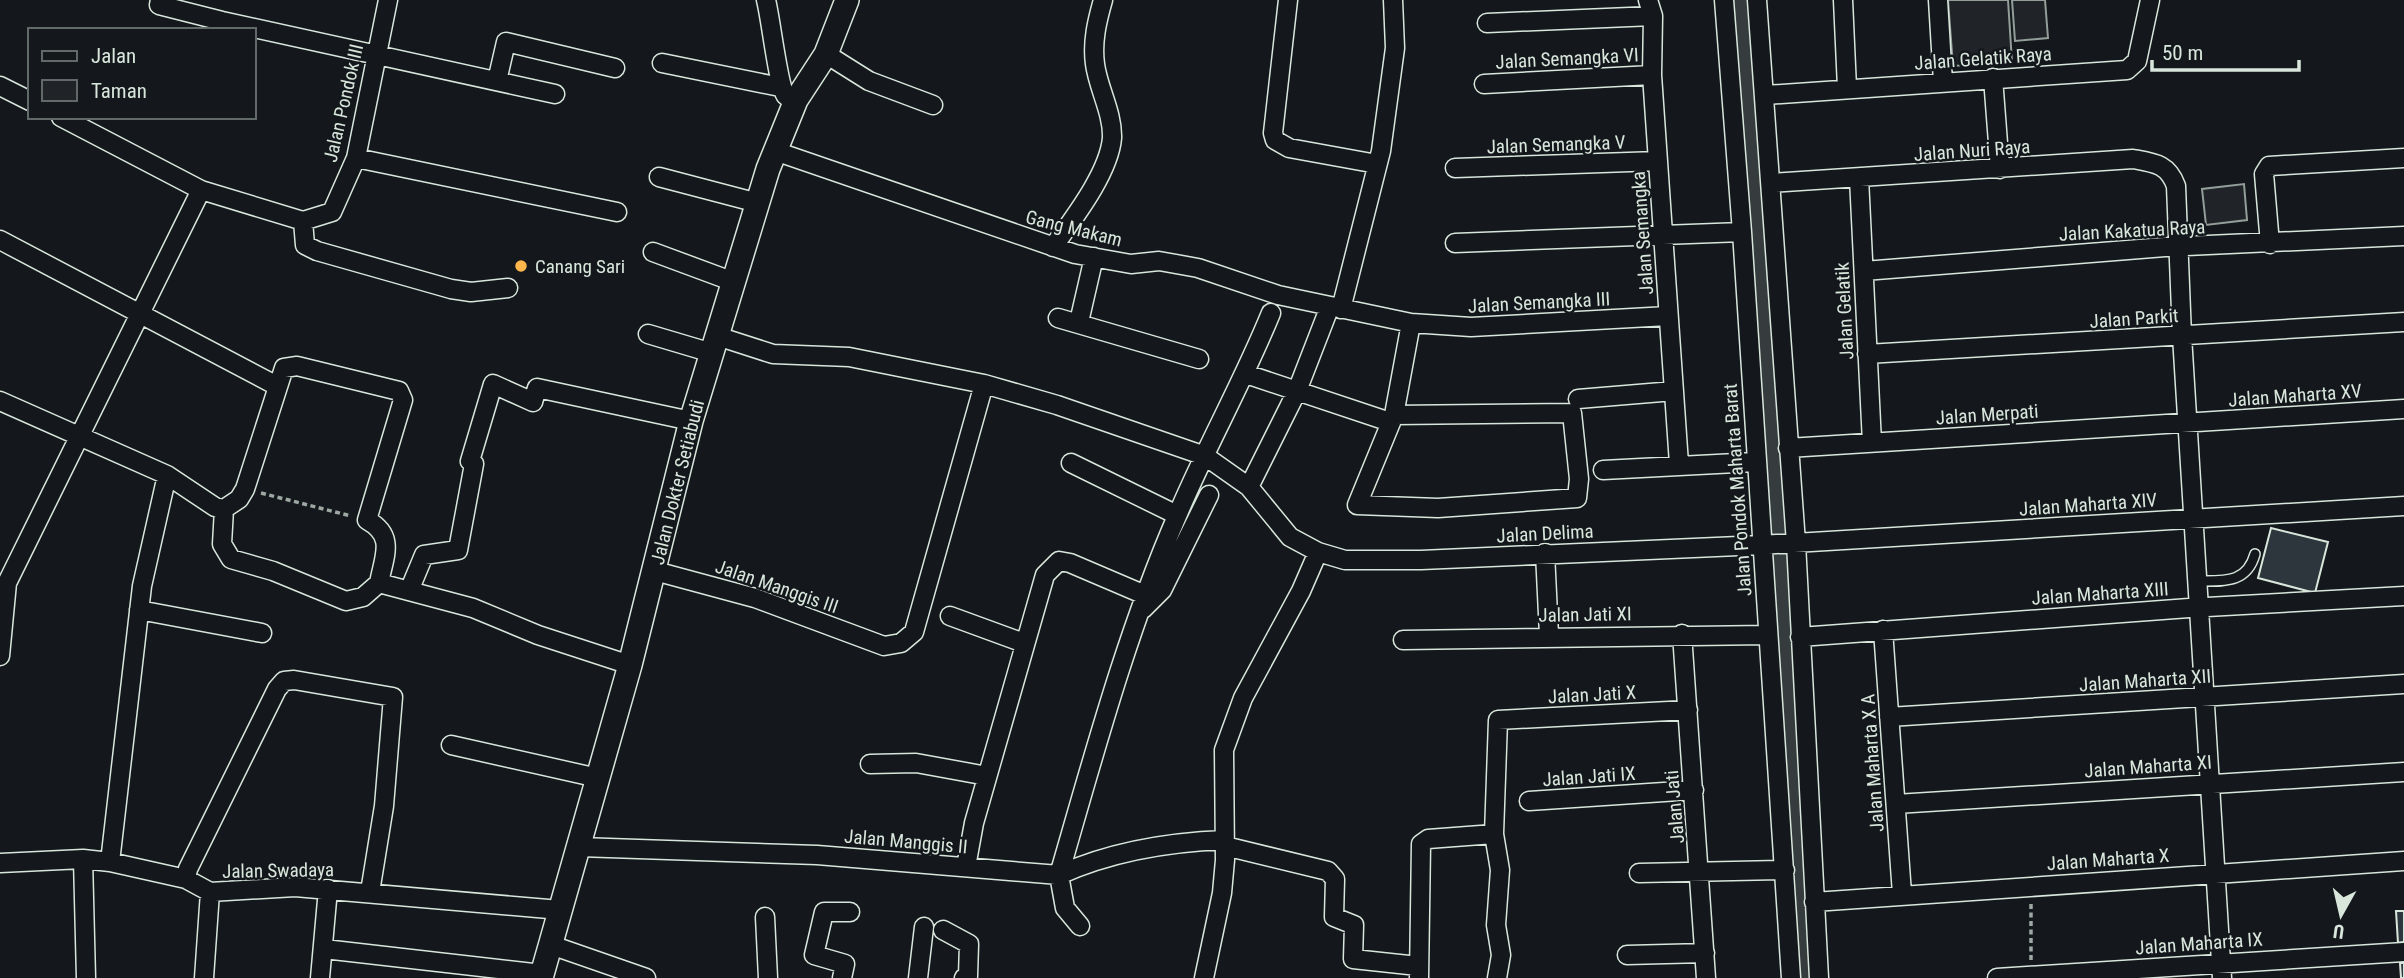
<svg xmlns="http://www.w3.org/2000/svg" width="2404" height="978" viewBox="0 0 2404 978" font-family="'Roboto Condensed',sans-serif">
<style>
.green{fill:#202428;stroke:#939e99;stroke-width:2}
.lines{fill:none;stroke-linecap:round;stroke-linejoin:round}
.river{stroke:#363b3e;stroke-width:35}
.building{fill:#2c363c;stroke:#d8e6dc;stroke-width:2}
.service-casing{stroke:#d8e6dc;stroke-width:12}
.minor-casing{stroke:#d8e6dc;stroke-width:21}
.tertiary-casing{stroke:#d8e6dc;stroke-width:26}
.path{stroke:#9da8a2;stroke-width:3.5;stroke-dasharray:5 3.5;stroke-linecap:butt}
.service{stroke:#14181c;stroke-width:9}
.minor{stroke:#14181c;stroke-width:18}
.tertiary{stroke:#14181c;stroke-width:23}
.poi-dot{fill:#ffb74d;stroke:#14181c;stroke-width:2.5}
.labels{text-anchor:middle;stroke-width:5;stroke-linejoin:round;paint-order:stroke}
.street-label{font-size:19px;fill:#d8e6dc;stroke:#14181c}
.poi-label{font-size:19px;fill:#d8e6dc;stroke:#14181c;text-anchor:start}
</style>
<rect width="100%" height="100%" fill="#14181c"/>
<path class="green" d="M1948 0H2008L2012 62 1953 66Z
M2012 0H2045L2048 38 2015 41Z
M2244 184 2247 220 2206 225 2202 189Z"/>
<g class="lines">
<path class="river" d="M1743 0 1774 413 1807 978"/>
</g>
<path class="building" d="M2271 528 2328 542 2315 593 2258 578Z
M2396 911H2404V942L2398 943Z
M2400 963H2404V978H2401Z"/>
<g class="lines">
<defs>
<path id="service" d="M2199 581C2225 581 2247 583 2255 554"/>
<path id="minor" d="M160 0 159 5 222 21 555 94
M766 0C771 19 778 86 786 96
M1288 0 1273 133 1275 140 1289 148 1377 164
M1648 0 1653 16 1652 75 1679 464
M1724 0 1742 232 1791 978
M1757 0 1796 543 1819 978
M1843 0 1847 88
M1938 0 1943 82
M1487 23 1653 16
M826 54 869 81 933 105
M662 63 780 87
M1993 78 2000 169
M497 81 506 42 615 68
M1484 84 1652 75
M0 86 30 101
M1766 95 2127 70 2137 61 2150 0
M61 117 201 190 303 221 332 212 356 158 388 0
M775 151 1075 254 1131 264 1159 261 1198 268 1278 295 1411 323 1471 327 1668 316
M356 158 617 212
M1455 168 1658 161
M659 177 758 203
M1859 178 1872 443
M1771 183 2133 159C2155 163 2168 164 2176 186L2182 336 2222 978
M303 221 305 245 317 251 451 289 471 292 508 288
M0 240 277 386
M1455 243 1742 232
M2270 244 2264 174 2269 166 2404 158
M1053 247C1073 219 1109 173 1112 138 1113 113 1098 88 1095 64 1092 42 1097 21 1103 0
M653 252 734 282
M1864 271 2165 247 2404 236
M1341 309 1381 151 1395 48 1393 0
M1058 318 1199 359
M1079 322 1094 257
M648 334 712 353
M717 336 773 354 849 357 984 384 1057 405 1205 456 1249 487 1290 537 1318 552 1345 560H1421L1761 545 2404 506
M1867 354 2404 322
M1246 374 1390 422
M1578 399 1674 391
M0 401 167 475 215 507 224 509 239 499 245 489 284 368 297 366 399 391 403 400 367 520C396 536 384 556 379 583
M1394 415 1572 413 1579 479 1577 498 1438 508 1357 505 1394 415 1411 323
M1788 448 2404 409
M1071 463 1177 515
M1603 470 1755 462
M1249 487 1297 391 1330 306
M224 509 222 544 231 559 273 571 346 601 363 597 379 583
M1545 553 1549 635
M655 571 755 598 884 646 901 643 914 632 984 384
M379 583 473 608 538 635 630 665
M409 591 424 555 458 550 474 464 470 461 493 384 533 402 537 388 691 421
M1143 609 1162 590 1209 495
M139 610 262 633
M950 616 1024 643
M1883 630 1902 894
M1682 634 1706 978
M1800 637 2189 608 2404 596
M1403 640 1767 635
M0 656 7 583 201 190
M1889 717 2404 684
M451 745 598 778
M870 764 916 763 987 776
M1529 801 1694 790
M1896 804 2404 772
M1225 846 1328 871 1335 879 1334 917 1354 925 1353 959 1418 966
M579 847 817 855 1059 875C1110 852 1170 842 1225 840
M83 859 86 978
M110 862 142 586 167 475
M0 863 83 859 110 862 186 879 210 892 295 887 560 910
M966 867 974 823 1045 575 1059 561 1070 563 1145 595
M1639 873 1785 870
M186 879 188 869 277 689 284 681 294 680 393 697 384 806 370 892
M1814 902 2404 861
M765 917 768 978
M1080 926 1065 908 1059 875C1094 754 1127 631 1177 516 1206 447 1243 382 1271 313
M943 930 969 944 968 976 964 978
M551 945 646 978
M324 949 542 974
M1627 955 1705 953
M204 978 210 892
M320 978 328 889
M842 978 845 964 814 955 824 912H850
M918 978 924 927
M1204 978 1222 893 1225 860 1224 750 1243 698 1301 591 1318 552
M1419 978 1421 844 1428 839 1494 834
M1497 978 1501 955 1496 925 1500 870 1494 834 1498 720 1688 710
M1997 978 2404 952"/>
<path id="tertiary" d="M541 978 630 665 691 421 768 169 796 100 826 54 847 0"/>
</defs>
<use href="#service" class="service-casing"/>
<use href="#minor" class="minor-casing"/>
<use href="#tertiary" class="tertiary-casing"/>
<path class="path" d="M261 493 351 516
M2031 960V904"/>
<use href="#service" class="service"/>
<use href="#minor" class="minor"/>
<use href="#tertiary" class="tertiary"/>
</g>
<circle class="poi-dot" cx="521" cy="266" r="7"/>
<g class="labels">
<g class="street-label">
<text transform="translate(1567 58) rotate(-3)" y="7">Jalan Semangka VI</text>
<text transform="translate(1983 58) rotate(-4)" y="7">Jalan Gelatik Raya</text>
<text transform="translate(343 103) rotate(-77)" y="7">Jalan Pondok III</text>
<text transform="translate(1556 144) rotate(-2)" y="7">Jalan Semangka V</text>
<text transform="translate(1972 150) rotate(-4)" y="7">Jalan Nuri Raya</text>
<text transform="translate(1074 228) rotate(14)" y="7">Gang Makam</text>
<text transform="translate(2132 230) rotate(-3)" y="7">Jalan Kakatua Raya</text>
<text transform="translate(1642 233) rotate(-94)" y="7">Jalan Semangka</text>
<text transform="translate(1539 302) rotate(-3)" y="7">Jalan Semangka III</text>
<text transform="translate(1844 311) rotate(-93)" y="7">Jalan Gelatik</text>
<text transform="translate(2134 318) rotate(-4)" y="7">Jalan Parkit</text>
<text transform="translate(2295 395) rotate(-4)" y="7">Jalan Maharta XV</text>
<text transform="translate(1987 414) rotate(-4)" y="7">Jalan Merpati</text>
<text transform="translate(677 482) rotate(-76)" y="7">Jalan Dokter Setiabudi</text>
<text transform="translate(1737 490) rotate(-94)" y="7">Jalan Pondok Maharta Barat</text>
<text transform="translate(2088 504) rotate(-4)" y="7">Jalan Maharta XIV</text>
<text transform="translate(1545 533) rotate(-3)" y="7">Jalan Delima</text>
<text transform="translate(777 586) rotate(19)" y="7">Jalan Manggis III</text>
<text transform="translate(2100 593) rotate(-4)" y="7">Jalan Maharta XIII</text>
<text transform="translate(1585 614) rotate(-1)" y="7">Jalan Jati XI</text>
<text transform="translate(2145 680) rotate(-4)" y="7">Jalan Maharta XII</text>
<text transform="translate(1592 694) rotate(-3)" y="7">Jalan Jati X</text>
<text transform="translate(1872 763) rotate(-94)" y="7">Jalan Maharta X A</text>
<text transform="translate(2148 766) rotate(-4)" y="7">Jalan Maharta XI</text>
<text transform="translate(1589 776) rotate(-4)" y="7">Jalan Jati IX</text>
<text transform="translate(1674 807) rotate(-95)" y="7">Jalan Jati</text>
<text transform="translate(906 841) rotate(5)" y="7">Jalan Manggis II</text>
<text transform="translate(2108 859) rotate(-4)" y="7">Jalan Maharta X</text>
<text transform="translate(278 870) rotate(-1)" y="7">Jalan Swadaya</text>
<text transform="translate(2199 943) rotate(-4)" y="7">Jalan Maharta IX</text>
</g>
<g class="poi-label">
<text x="535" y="273">Canang Sari</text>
</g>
</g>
<rect x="28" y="28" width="228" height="91" fill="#14181c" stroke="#626a69" stroke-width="2"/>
<rect x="42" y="51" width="35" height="10" fill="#14181c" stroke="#626a69" stroke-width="2"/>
<text x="91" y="63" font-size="21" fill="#d8e6dc">Jalan</text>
<rect x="42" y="80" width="35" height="21" fill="#202428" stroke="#626a69" stroke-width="2"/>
<text x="91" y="98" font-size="21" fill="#d8e6dc">Taman</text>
<g transform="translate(2341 915) rotate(188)" stroke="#14181c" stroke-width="5" paint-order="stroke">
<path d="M0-5L12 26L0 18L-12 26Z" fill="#d8e6dc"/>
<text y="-10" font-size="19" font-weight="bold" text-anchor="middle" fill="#d8e6dc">U</text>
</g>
<path d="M2152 60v10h147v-10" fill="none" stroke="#d8e6dc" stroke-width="3.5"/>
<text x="2162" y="60" font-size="21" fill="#d8e6dc" stroke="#14181c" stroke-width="5" paint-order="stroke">50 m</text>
</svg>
